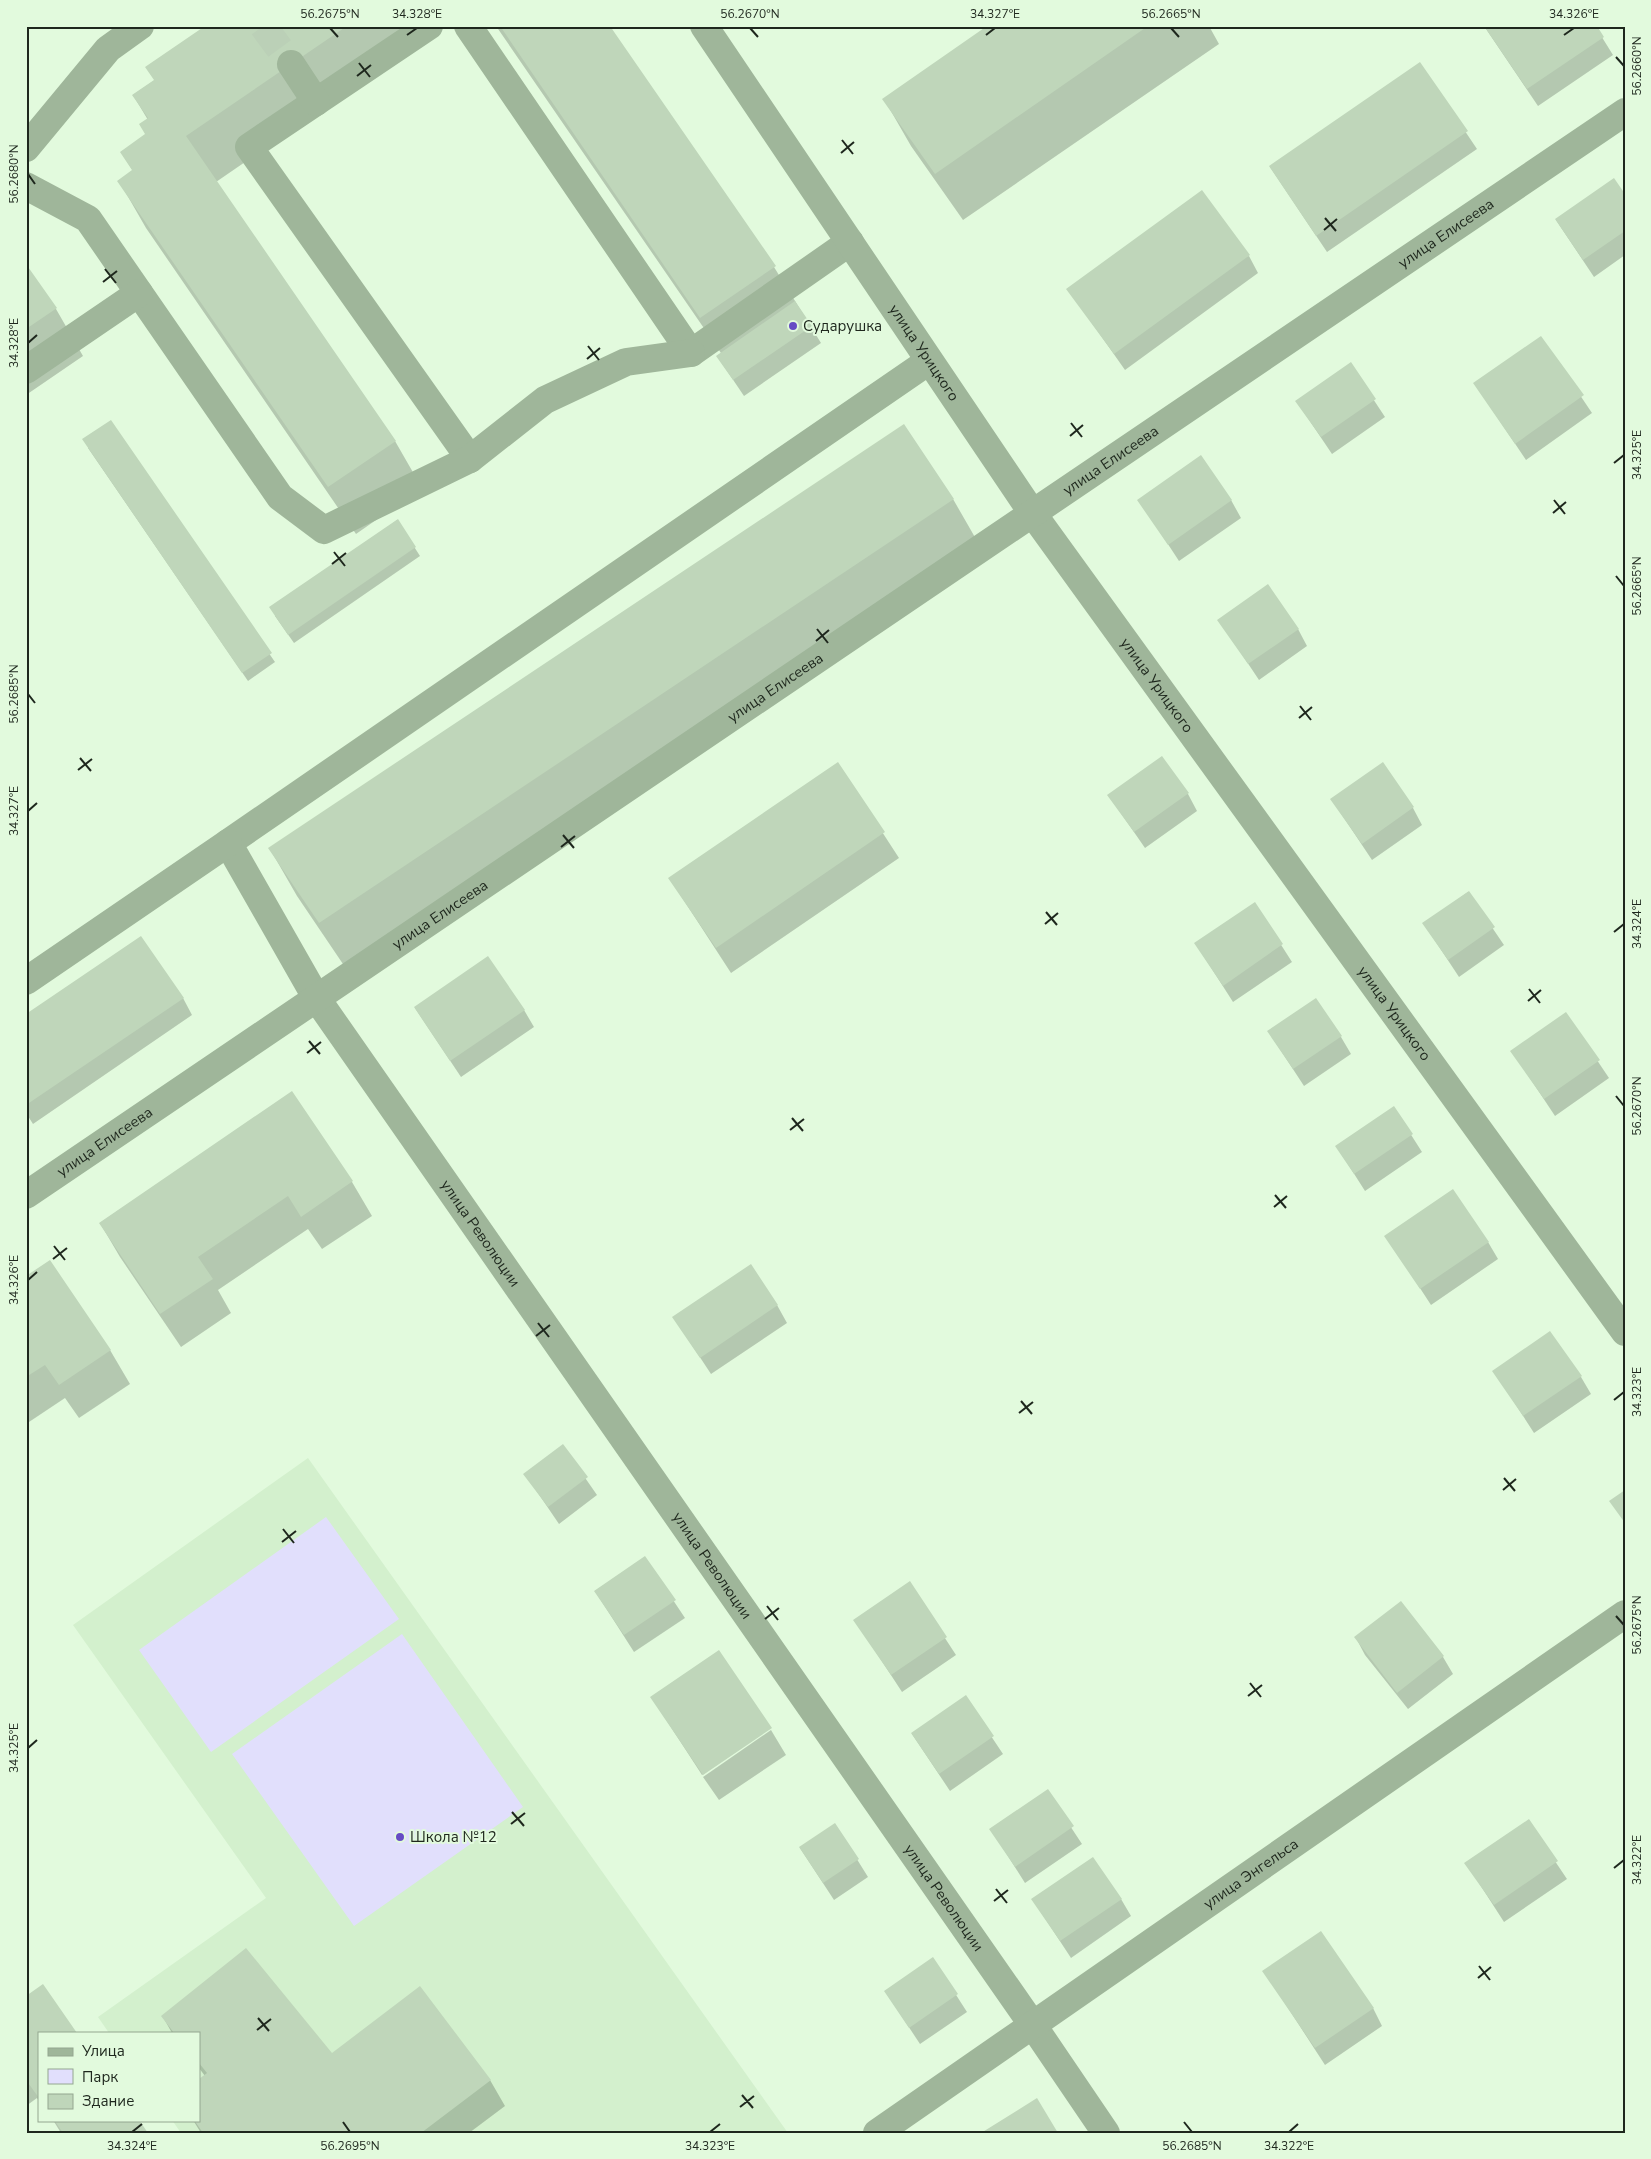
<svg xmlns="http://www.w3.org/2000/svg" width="1651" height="2159" viewBox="0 0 1651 2159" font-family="'Nunito Sans',sans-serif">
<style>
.built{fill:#d3f0cd}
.green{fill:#e1dffc}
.shadow{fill:#0003}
.building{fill:#bfd6ba}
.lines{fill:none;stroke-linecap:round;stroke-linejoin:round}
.minor-tunnel{stroke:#bbd0b7;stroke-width:28;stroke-dasharray:28 14;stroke-linecap:butt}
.minor{stroke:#9fb69a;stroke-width:28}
.ticks{fill:none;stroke:#1e271d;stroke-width:2}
.poi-dot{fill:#664bc4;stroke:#e2fadd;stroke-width:2}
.labels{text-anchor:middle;stroke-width:4;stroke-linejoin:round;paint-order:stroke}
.street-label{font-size:15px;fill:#1e271d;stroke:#e2fadd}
.poi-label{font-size:15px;fill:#1e271d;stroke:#e2fadd;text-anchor:start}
.neatline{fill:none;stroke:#1e271d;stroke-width:2}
.ticks-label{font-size:12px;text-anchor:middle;fill:#1e271d}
</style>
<rect width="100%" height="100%" fill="#e2fadd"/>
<path class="built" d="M308 1458 788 2133H181L172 2120H199V2033H109L98 2017 266 1898 73 1625Z"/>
<path class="green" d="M326 1517 399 1619 211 1752 139 1650Z
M402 1634 523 1807 354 1926 232 1754Z"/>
<path class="shadow" d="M207 26H442L216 182 395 441 422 488 356 534 146 228 119 181 133 171 121 152 146 135 148 120 133 95 155 80Z
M496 26H609L774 267 821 343 744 396 717 356 721 353Z
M989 26H1209L1219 44 963 220 911 146 884 99Z
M1484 26H1595L1613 55 1538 106Z
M1420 64 1477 149 1327 252 1270 167Z
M1625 196V255L1594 277 1556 220Z
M1249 256 1258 273 1125 370 1068 289Z
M26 266 56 309 83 356 26 395Z
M1541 337 1592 413 1526 460 1475 384Z
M1350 364 1385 417 1332 454 1297 402Z
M110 422 275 662 248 681 88 448Z
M953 499 980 546 347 970 297 896 270 849Z
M1139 500H1231L1241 518 1179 561Z
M397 520 420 556 294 643 275 616Z
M1219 620 1298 629 1307 646 1259 680Z
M838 764 899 858 731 973 670 879Z
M1188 794 1197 811 1145 848 1109 796Z
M1332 800 1413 808 1422 825 1372 860Z
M1468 892 1504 945 1459 977 1424 924Z
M1255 904 1292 962 1233 1002 1196 944Z
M183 998 192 1015 33 1124 26 1113V1016Z
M415 1008 524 1010 534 1027 461 1077Z
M1566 1014 1609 1078 1555 1116 1512 1051Z
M1268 1031 1341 1037 1351 1054 1304 1086Z
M292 1093 352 1182 372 1216 322 1249 308 1229 218 1290 231 1313 181 1347 120 1257 100 1223Z
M1394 1108 1422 1152 1365 1191 1337 1147Z
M1386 1236 1488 1242 1498 1259 1431 1305Z
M26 1278 110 1350 130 1384 79 1418 65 1398 26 1424Z
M777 1305 787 1323 711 1374 674 1318Z
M1494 1371 1581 1377 1591 1394 1534 1433Z
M563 1446 597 1495 559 1524 525 1474Z
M645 1558 685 1618 634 1652 595 1591Z
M909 1583 956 1655 902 1692 855 1620Z
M1401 1603 1443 1657 1453 1674 1408 1709 1365 1655 1356 1638Z
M965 1697 1003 1754 950 1791 912 1734Z
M652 1698 770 1728 702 1775Z
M771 1730 786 1755 719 1800 703 1777Z
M1047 1791 1082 1844 1025 1883 991 1829Z
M1528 1821 1567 1879 1504 1922 1466 1863Z
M835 1824 868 1877 834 1900 800 1848Z
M1121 1899 1131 1916 1071 1958 1033 1900Z
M933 1959 967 2012 920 2044 885 1991Z
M1264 1971 1373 2008 1382 2026 1325 2065Z
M26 1998 39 2033V2101L37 2098 26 2106Z
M163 2017 332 2055 490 2080 505 2106 469 2133H201L193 2120H199V2080L205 2076 199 2068V2033H172Z
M53 2120H137L146 2133H61Z"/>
<path class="building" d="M205 26H347L186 136 396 441 328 487 117 181 132 170 120 152 145 134 139 124 148 118 132 95 154 80 145 67Z
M500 26H610L776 266 700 318Z
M987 26H1148L935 174 882 99Z
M1484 26H1597L1604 37 1527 89Z
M1420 62 1468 131 1316 236 1269 166Z
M1614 178 1625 194V231L1583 260 1555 219Z
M1202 190 1250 255 1114 354 1066 289Z
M26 264 57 308 26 329Z
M795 301 812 326 733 380 716 356Z
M1541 336 1584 395 1515 444 1473 383Z
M1351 362 1376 399 1321 437 1295 401Z
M111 420 272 653 242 673 82 439Z
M904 424 954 499 319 923 268 848Z
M1201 455 1232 500 1168 545 1137 500Z
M398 519 416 547 288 635 269 607Z
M1268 584 1299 629 1248 664 1217 620Z
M1162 756 1189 793 1134 832 1107 795Z
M838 762 885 832 716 948 668 878Z
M1383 762 1414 807 1362 844 1330 799Z
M1469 891 1495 927 1448 960 1422 923Z
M1255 902 1283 944 1223 986 1194 943Z
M141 936 184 998 26 1105V1014Z
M488 956 525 1010 450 1061 414 1007Z
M1316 998 1342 1036 1293 1069 1267 1031Z
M1566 1012 1600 1060 1544 1099 1510 1051Z
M292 1091 353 1181 301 1217 288 1196 198 1257 213 1279 160 1314 99 1223Z
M1394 1106 1413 1134 1354 1174 1335 1146Z
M1453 1189 1489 1242 1420 1289 1384 1236Z
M50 1260 111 1350 59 1385 45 1365 26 1377V1276Z
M751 1264 778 1305 700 1358 672 1317Z
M1550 1331 1582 1376 1523 1416 1492 1371Z
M563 1444 588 1477 548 1507 523 1474Z
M1625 1490V1523L1609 1501Z
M645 1556 676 1600 624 1635 594 1591Z
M910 1581 947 1637 891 1675 853 1620Z
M1401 1601 1444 1656 1397 1693 1354 1637Z
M719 1650 772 1728 703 1775 650 1697Z
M966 1695 994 1736 939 1774 911 1733Z
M1048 1789 1074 1826 1015 1867 989 1829Z
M1529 1819 1558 1861 1494 1905 1464 1863Z
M835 1823 859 1859 823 1883 799 1847Z
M1093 1857 1122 1899 1060 1941 1031 1899Z
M1321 1931 1374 2008 1315 2048 1262 1971Z
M246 1948 332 2053 420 1986 491 2080 421 2133H203L194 2120H199V2079L207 2073 199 2063V2033H174L161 2016Z
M933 1957 958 1994 909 2028 884 1991Z
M43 1984 77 2033H39V2098L26 2080V1996Z
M1037 2098 1058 2133H981Z
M54 2120H139L148 2133H63Z"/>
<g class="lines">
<path class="minor-tunnel" d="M263 26 291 64"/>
<g class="minor">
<path d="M429 26 249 147 470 459"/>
<path d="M468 26 691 353 850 242"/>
<path id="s1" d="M704 26 1033 514 1625 1332"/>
<path d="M291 64 316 102"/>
<path d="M26 148 108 49 140 26"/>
<path d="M26 186 88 219 280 497 324 530 470 459 545 400 626 362 691 353"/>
<path id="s2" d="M929 361 228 843 317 999 1032 2024 1106 2133"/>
<path d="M26 370 139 293"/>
<path d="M26 981 228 843"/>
<path id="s3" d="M26 1195 1625 112"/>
<path id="s4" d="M877 2133 1625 1614"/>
</g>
</g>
<path class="ticks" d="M330 28 338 37M750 28 758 37M1171 28 1179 37M407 35 417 28M986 35 995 28M1564 35 1574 28M1616 57 1624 66M359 63 370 77M357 76 371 65M842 140 853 154M841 153 854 142M28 174 35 184M1325 218 1336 231M1324 230 1337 219M105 269 116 283M103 282 117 271M28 343 37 335M588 346 599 360M587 359 600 348M1071 423 1082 437M1070 436 1083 425M1614 463 1624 455M1554 500 1565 514M1553 513 1566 502M334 552 345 566M332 564 346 553M1616 576 1624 586M817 629 828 643M816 641 829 630M28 694 35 703M1300 706 1311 720M1299 718 1312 707M80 758 91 771M78 770 92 759M28 811 37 803M563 835 574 848M561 847 575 836M1046 912 1057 925M1045 924 1058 913M1614 932 1624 924M1529 989 1540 1003M1528 1001 1541 990M309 1041 320 1054M307 1053 321 1042M1616 1096 1624 1106M792 1118 803 1131M790 1130 804 1119M1275 1195 1286 1208M1274 1207 1287 1196M54 1246 65 1260M53 1259 67 1248M28 1280 37 1272M538 1323 549 1337M536 1336 550 1325M1614 1400 1624 1392M1021 1401 1032 1414M1019 1413 1033 1402M1504 1478 1515 1491M1503 1490 1516 1479M283 1529 294 1543M282 1542 296 1531M767 1606 778 1620M1616 1616 1624 1625M765 1619 779 1608M1250 1683 1261 1697M1248 1696 1262 1685M28 1748 37 1740M512 1812 524 1826M511 1824 525 1813M1614 1868 1624 1860M996 1889 1007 1903M994 1901 1008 1890M1479 1966 1490 1980M1478 1978 1491 1967M258 2018 269 2031M257 2030 271 2019M742 2095 753 2108M740 2107 754 2096M343 2122 350 2132M1184 2122 1192 2132M132 2132 142 2124M710 2132 720 2124M1289 2132 1298 2124"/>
<g class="poi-dot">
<circle cx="793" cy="326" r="5"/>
<circle cx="400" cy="1837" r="5"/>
</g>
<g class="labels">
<g class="street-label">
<text dy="5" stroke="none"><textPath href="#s3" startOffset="1715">улица Елисеева</textPath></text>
<text dy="5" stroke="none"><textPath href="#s1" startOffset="394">улица Урицкого</textPath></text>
<text dy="5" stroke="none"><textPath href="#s3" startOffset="1310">улица Елисеева</textPath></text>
<text dy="5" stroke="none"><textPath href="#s1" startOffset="800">улица Урицкого</textPath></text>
<text dy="5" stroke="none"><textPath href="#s3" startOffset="905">улица Елисеева</textPath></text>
<text dy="5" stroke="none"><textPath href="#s3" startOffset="500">улица Елисеева</textPath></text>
<text dy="5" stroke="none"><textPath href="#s1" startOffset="1205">улица Урицкого</textPath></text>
<text dy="5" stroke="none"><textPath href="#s3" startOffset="95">улица Елисеева</textPath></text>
<text dy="5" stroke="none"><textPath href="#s2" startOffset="1316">улица Революции</textPath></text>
<text dy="5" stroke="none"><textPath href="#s2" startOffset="1721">улица Революции</textPath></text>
<text dy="5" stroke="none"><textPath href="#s4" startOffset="455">улица Энгельса</textPath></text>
<text dy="5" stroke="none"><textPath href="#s2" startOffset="2126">улица Революции</textPath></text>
</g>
<g class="poi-label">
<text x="803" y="331">Сударушка</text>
<text x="410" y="1842">Школа №12</text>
</g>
</g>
<rect width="1651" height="2159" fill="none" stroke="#e2fadd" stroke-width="55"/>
<rect x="38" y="2032" width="162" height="90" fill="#e2fadd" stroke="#94a690"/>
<rect x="48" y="2048" width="25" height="8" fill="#9fb69a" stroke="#94a690"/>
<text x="82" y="2056" font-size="15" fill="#1e271d">Улица</text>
<rect x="48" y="2069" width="25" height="15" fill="#e1dffc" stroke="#94a690"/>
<text x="82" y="2082" font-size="15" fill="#1e271d">Парк</text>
<rect x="48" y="2094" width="25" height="15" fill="#bfd6ba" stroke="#94a690"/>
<text x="82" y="2106" font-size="15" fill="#1e271d">Здание</text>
<rect x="28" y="28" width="1596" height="2104" class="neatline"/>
<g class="ticks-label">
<text x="330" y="18">56.2675°N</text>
<text x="417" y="18">34.328°E</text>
<text x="750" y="18">56.2670°N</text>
<text x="995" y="18">34.327°E</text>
<text x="1171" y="18">56.2665°N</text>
<text x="1574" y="18">34.326°E</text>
<text transform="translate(1637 66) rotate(-90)" y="4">56.2660°N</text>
<text transform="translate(14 174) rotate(-90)" y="4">56.2680°N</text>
<text transform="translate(14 343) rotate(-90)" y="4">34.328°E</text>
<text transform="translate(1637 455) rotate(-90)" y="4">34.325°E</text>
<text transform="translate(1637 586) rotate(-90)" y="4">56.2665°N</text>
<text transform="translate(14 694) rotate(-90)" y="4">56.2685°N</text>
<text transform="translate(14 811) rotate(-90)" y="4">34.327°E</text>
<text transform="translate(1637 924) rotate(-90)" y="4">34.324°E</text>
<text transform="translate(1637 1106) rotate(-90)" y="4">56.2670°N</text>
<text transform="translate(14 1280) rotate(-90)" y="4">34.326°E</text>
<text transform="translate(1637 1392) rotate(-90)" y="4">34.323°E</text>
<text transform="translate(1637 1625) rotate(-90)" y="4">56.2675°N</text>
<text transform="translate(14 1748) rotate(-90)" y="4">34.325°E</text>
<text transform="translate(1637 1860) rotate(-90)" y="4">34.322°E</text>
<text x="132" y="2150">34.324°E</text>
<text x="350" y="2150">56.2695°N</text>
<text x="710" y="2150">34.323°E</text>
<text x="1192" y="2150">56.2685°N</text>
<text x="1289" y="2150">34.322°E</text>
</g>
</svg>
